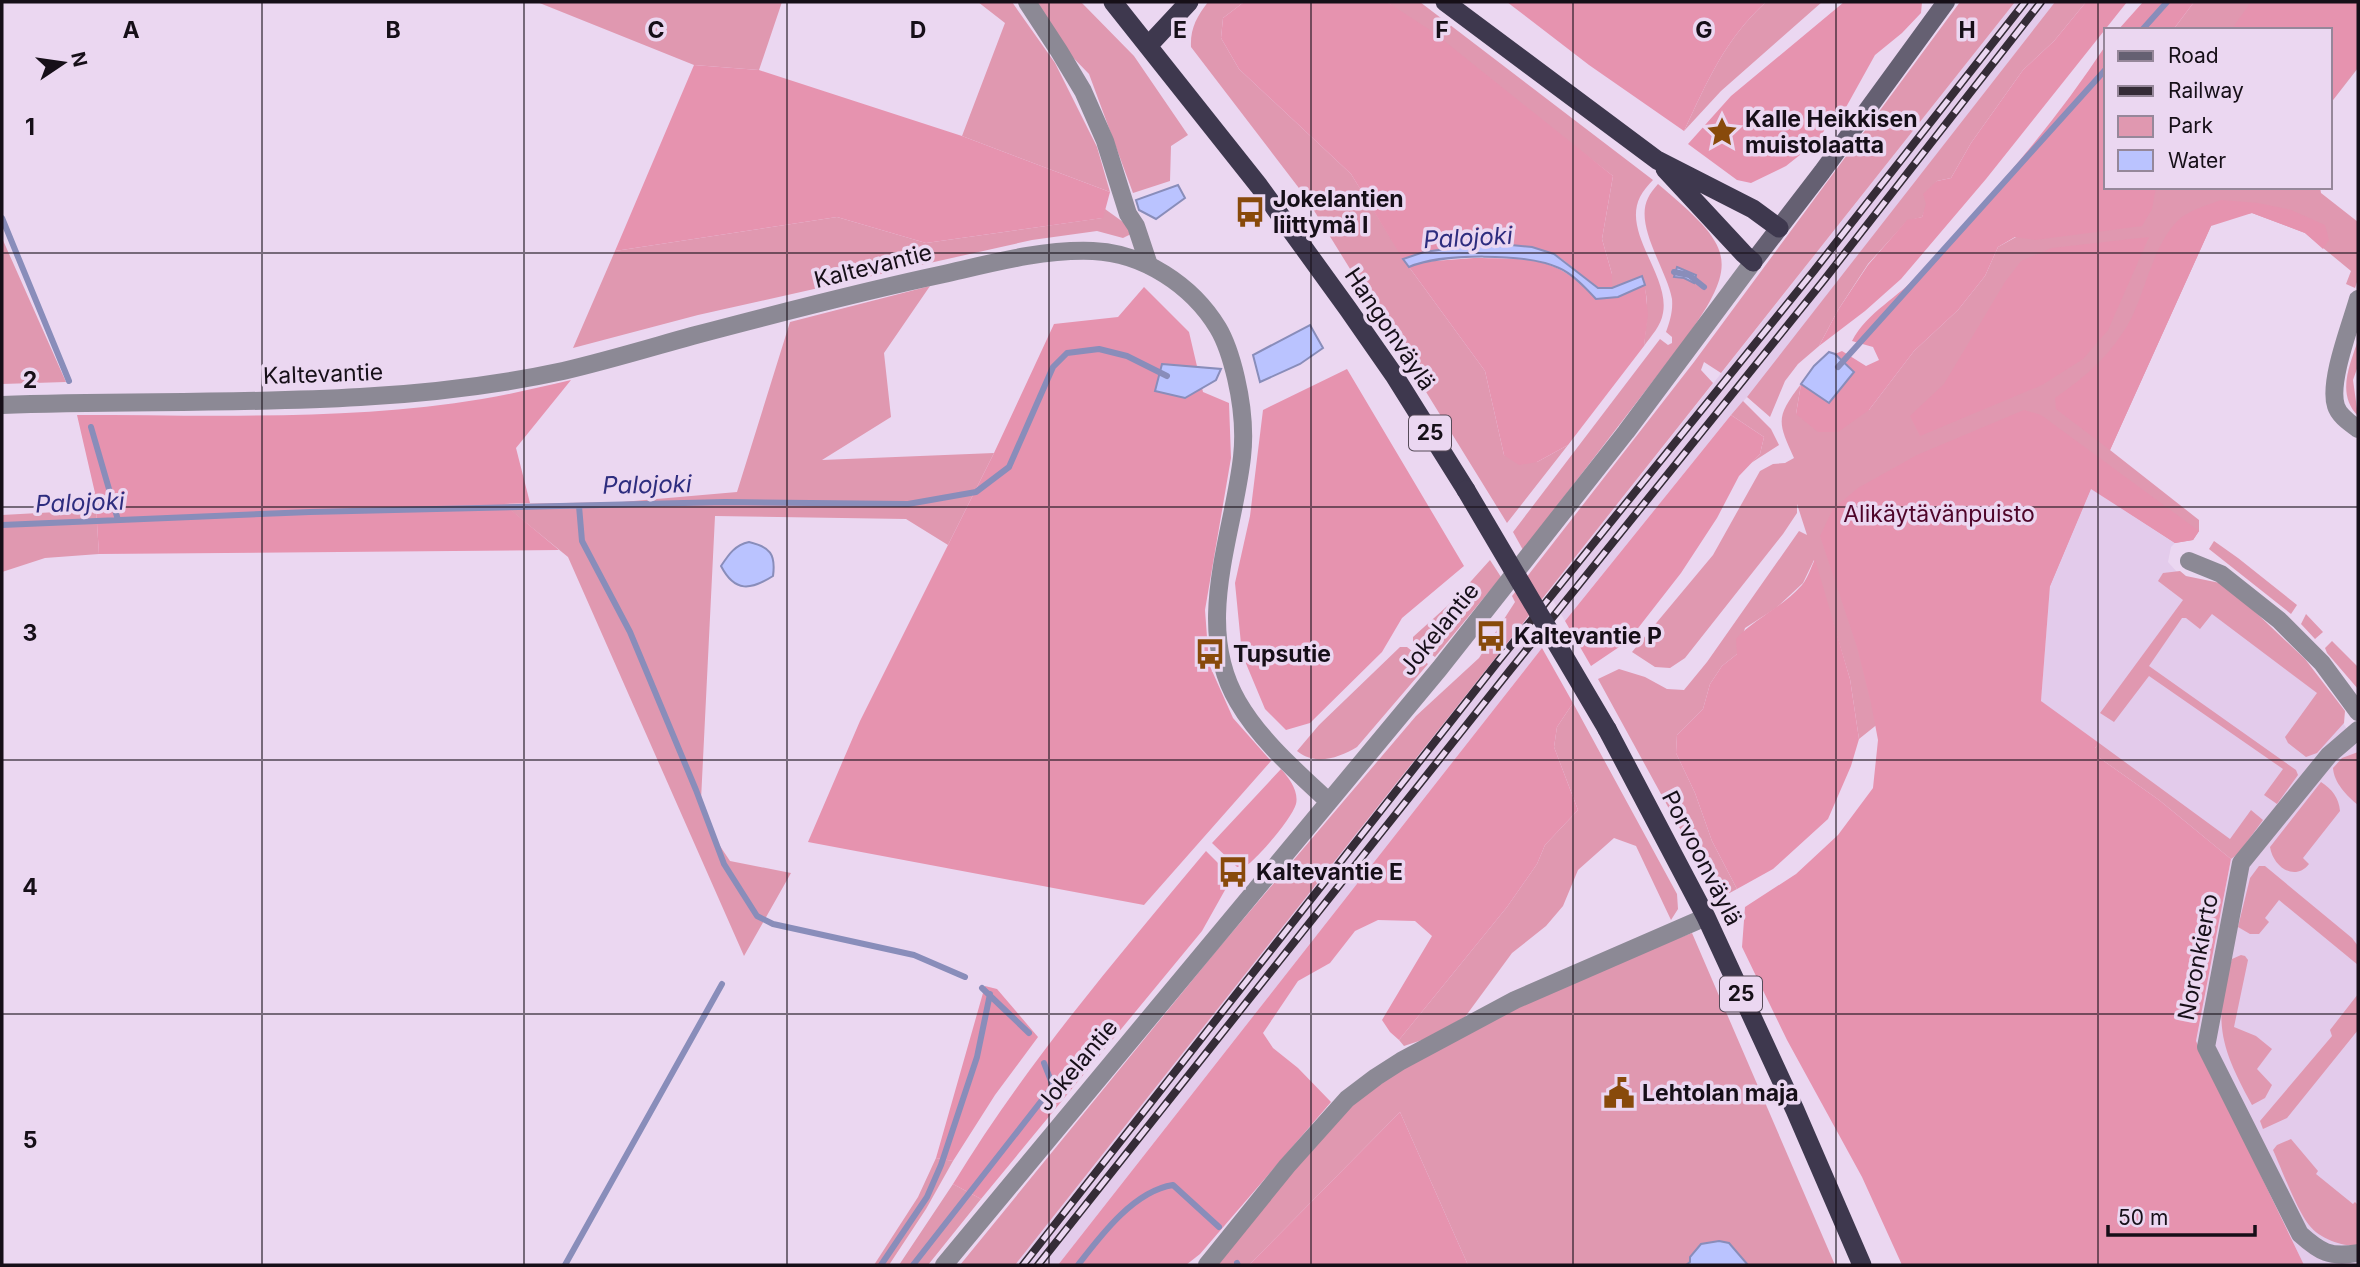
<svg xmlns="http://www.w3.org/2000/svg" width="2360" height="1267" viewBox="0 0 2360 1267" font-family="Inter,sans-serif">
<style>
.built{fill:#e3cbeb}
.green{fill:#e098b0}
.forest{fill:#e693af}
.water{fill:#bac3ff;stroke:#898dba;stroke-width:2}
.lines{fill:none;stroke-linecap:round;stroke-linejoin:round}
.stream{stroke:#898dba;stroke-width:6}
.minor{stroke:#8c8995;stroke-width:18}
.tertiary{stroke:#8c8995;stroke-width:18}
.secondary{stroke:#656072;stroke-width:18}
.trunk{stroke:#3e384e;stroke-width:19}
.rail-casing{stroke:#352c37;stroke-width:8}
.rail{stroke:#ebd7f1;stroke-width:5;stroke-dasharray:16;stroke-linecap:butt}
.trunk-bridge{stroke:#3e384e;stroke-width:19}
.grid{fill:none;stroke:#160f18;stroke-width:2;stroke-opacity:0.55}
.labels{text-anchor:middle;stroke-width:7;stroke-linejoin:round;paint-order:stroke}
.shield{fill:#ebd7f1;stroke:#564b59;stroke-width:2}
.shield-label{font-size:21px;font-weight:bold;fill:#160f18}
.poi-label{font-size:23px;font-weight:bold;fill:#160f18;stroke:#ebd7f1;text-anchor:start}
.street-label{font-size:23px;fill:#160f18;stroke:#ebd7f1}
.park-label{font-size:23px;fill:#4f0529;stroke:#ebd7f1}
.water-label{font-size:24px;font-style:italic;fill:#2e2d7f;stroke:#ebd7f1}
.grid-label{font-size:23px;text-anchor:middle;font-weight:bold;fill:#160f18;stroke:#ebd7f1;stroke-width:7;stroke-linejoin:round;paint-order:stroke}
</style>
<rect width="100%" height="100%" fill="#ebd7f1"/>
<path class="built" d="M2015 2H2055L1757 386 1731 415 1565 621 1548 592Z
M2091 488 2175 543 2171 547 2168 562 2187 583 2329 700 2358 747V1265H2304L2196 1041 2231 859 2041 701 2050 586Z
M1526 619 1542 648 1058 1265H1015Z"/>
<path class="green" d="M537 2H782L759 70 694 65Z
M978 2H1012L1055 63 1097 147 1110 192 962 136 1005 23Z
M1019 2H1081L1134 56 1188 135 1171 146 1170 181 1133 193 1089 74Z
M1208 2H1244L1223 18 1221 38 1239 69 1351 174 1409 267 1485 371 1504 455 1537 462 1568 445 1507 523 1305 196 1191 47C1190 29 1197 16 1208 2Z
M1387 2H1420L1653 180C1648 185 1643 191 1640 197 1622 233 1670 276 1663 313 1661 326 1651 336 1644 346 1646 323 1651 299 1641 277L1612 288V274L1602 239 1613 176Z
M1766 2H1822L1721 91 1684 131C1707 82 1725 39 1766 2Z
M1960 2H2015L1721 373 1704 362 1701 370 1713 383 1015 1265H960L1217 950 1416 716 1479 658 1515 602 1512 596 1694 362Z
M2055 2H2086L2054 41 2023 70 1971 143 1951 178 1937 181 1922 217 1907 221 1868 264 1838 310 1819 346 1798 364 1785 381 1770 417 1747 397Z
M2194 2H2358V68L2330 104V30H2173Z
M1658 184C1732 247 1743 260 1683 342L1523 550 1513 532 1660 339 1668 345 1672 343V337L1666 332C1670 321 1673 311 1672 299 1667 270 1634 226 1648 198 1650 193 1654 189 1658 184Z
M2106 187H2320L2321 193 2358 222V279L2355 288 2346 284 2351 271 2305 233 2252 213 2210 220 2211 226 2110 450 2199 520V531L2193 540 2175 543 2091 488 2050 586 1859 739 1850 679 1814 560 1803 583 1776 608 1745 628 1737 654 1722 666 1710 684 1703 709 1677 735 1676 753 1695 793 1712 841 1737 889 1724 896 1713 889 1598 679 1619 669 1645 677 1667 689 1684 690 1707 662 1799 531 1807 535 1797 504V513L1783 534 1685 658 1670 668 1655 667 1632 652 1713 555 1760 471 1773 464 1785 463 1794 458C1777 421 1776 417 1801 384L1796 414 1869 410 1914 351 1958 310 1985 276 1998 247Z
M1105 209 1130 227 1131 234 1123 238 1097 231 1032 240 698 315 573 348 615 251 837 217 926 243 1102 218Z
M2 238 66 382 2 384Z
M930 286 884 353 891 417 822 460 994 453 948 545 906 519 715 516 701 800 716 840 730 861 791 873 744 956 568 557 503 504 622 502 737 492 790 322Z
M2358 340V366L2353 380 2358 416C2336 394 2350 365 2358 340Z
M1743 401 1771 429 1779 445 1751 463 1760 454 1764 437 1731 415Z
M95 493 99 554 45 558 2 572V515L57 512Z
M2214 541 2238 558 2297 605 2291 614 2209 549Z
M1490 560 1501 577 1435 657 1413 642V637L1455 599Z
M2180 571 2186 576 2220 583 2250 607 2305 659 2345 711 2344 723 2317 753 2306 757 2288 743 2285 737 2317 693 2212 614 2200 629 2186 618H2182L2149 666 2296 770 2298 775 2277 804 2264 795 2283 769 2149 676 2114 722 2100 713 2183 600 2158 581 2163 573Z
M2306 614 2323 632 2315 639 2301 624Z
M2332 641 2358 667V689L2327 653 2325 648Z
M1400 647H1407L1428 664 1357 747C1339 758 1315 766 1297 751L1319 725Z
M1573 703 1677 894 1678 909 1671 920 1636 846 1614 838 1578 870 1563 906 1546 926 1512 953 1465 1017 1425 1039 1404 1046 1399 1040 1507 907 1537 864 1545 845 1578 810 1554 747 1557 727Z
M2099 743 2230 839 2251 810 2263 820 2238 854 2231 859 2159 800 2101 759 2095 753V748Z
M2358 752V805C2347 796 2334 783 2333 768L2342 758Z
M2321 782C2332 789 2339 798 2340 811L2303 858 2309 864C2295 882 2273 867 2270 847Z
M2259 866H2265L2352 938 2358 946V965L2279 900 2265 918 2269 922 2259 934H2250L2238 927 2250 878Z
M1692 933 1835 1265H1468L1400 1112 1249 1265H1216L1347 1106 1377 1082 1515 1000Z
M2241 955 2245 956 2248 960 2234 1027 2256 1036 2272 1049 2257 1069 2272 1085 2265 1098 2252 1105C2221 1048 2212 1022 2232 959Z
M2358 994V1030L2287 1118 2263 1129 2260 1121 2332 1036 2330 1030Z
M2291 1139 2318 1171 2316 1174 2353 1204 2355 1202 2358 1205V1246C2341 1246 2320 1239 2309 1225 2297 1210 2282 1170 2273 1150L2277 1145Z
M936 1158 953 1161 926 1209 889 1265H874L918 1197Z
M953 1184 981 1199 928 1265H899Z"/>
<path class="forest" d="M1244 2H1387L1433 32 1613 176 1602 239 1612 274V288C1607 288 1600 289 1596 287 1580 279 1570 261 1553 254 1510 236 1447 244 1403 259L1351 174 1239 69 1221 38 1223 18Z
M1507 2H1766C1725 39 1707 82 1684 131L1589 65Z
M1844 2H1922L1921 13 1902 33 1875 55 1845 109 1829 120 1820 139 1786 166 1751 183 1737 180 1688 144 1731 96Z
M2086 2H2127L1986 179 1901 279 1865 311 1819 346 1838 310 1868 265 1907 220 1922 217 1926 204 1923 194 1937 181 1951 178 1971 143 2023 70 2054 41Z
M2143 2H2194L2173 30H2118Z
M2251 2H2358V65L2330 103V30H2231Z
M2106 45V187H2156L2152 209 2142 226 2035 240 2015 237 1998 247 1985 276 1958 310 1914 351 1869 410 1838 432H1818L1796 414 1801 384 1829 403 1854 372 1835 354 1842 351 1866 366 1879 360 1873 347 1852 341C1867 312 1899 297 1920 273 1987 201 2052 127 2106 45Z
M694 65 759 70 962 136 1110 192 1103 218 926 243 837 217 615 251Z
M2221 200 2258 203 2291 210 2325 225 2329 240 2323 249 2305 233 2252 213 2211 226 2110 450 2056 409 2055 398C2087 376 2114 352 2132 317 2146 288 2156 237 2182 217 2193 209 2208 205 2221 200Z
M2149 237 2108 330 2083 359 2042 385 1920 436 1910 416 1944 384 2005 282 2021 261 2052 248Z
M1474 258C1530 259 1555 255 1597 299L1618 297 1645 285 1648 315 1644 346 1568 445 1537 462 1519 465 1504 455 1485 371 1409 267 1421 262Z
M1144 287 1189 332 1203 392 1229 403 1231 458 1205 610 1209 664 1233 718 1271 761 1144 905 808 842 860 721 994 453 1054 324 1118 317Z
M1347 369 1464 566 1402 618 1382 652 1310 723 1286 730 1265 709 1242 654 1235 583 1250 516 1263 410Z
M571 380 516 448 530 503 504 504 559 550 99 554 95 493 77 415C209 415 352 421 482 399 512 394 541 387 571 380Z
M2024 410 2041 415 2199 531 2193 540 2175 543 2091 489 2050 586 2041 701 2099 743 2095 748V752L2101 759 2159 800 2231 859 2196 1041 2304 1265H1902L1862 1177 1787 1040 1742 947 1745 907 1796 874 1838 835 1873 788 1878 740 1871 703 1857 647 1820 536 1833 509 1858 488 1917 455Z
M1731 415 1764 437 1760 454 1739 476 1717 518 1681 573 1628 641 1591 666 1565 621Z
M1815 559 1850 679 1859 739 1851 766 1828 819 1773 869 1737 889 1712 841 1695 793 1676 753 1677 735 1703 709 1710 684 1722 666 1737 654 1736 639C1755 618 1783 607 1802 585 1808 578 1811 567 1815 559Z
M1542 648 1573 703 1557 727 1554 747 1578 810 1545 845 1537 864 1507 907 1399 1040 1390 1032 1382 1020 1432 936 1415 921 1378 920 1355 931 1330 963 1298 981 1263 1033 1273 1048 1298 1068 1331 1102 1200 1254 1186 1265H1058Z
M1281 769C1289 778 1299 791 1296 804 1292 818 1264 850 1252 861 1247 866 1244 867 1237 867L1212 843Z
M1206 851 1234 879 1225 890 1202 931 981 1199 953 1184C1025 1065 1117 958 1206 851Z
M985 986 997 989 1038 1037 995 1095 953 1161 936 1158Z
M1400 1112 1468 1265H1249Z"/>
<path class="water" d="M1178 185 1185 198 1156 219 1139 210 1136 200Z
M1491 243 1532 247 1554 254 1598 288H1612L1642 276 1645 285 1618 297 1596 299C1586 288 1573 274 1559 268 1527 253 1441 253 1409 267L1403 259 1424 252Z
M1677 267 1696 275 1694 283 1684 278 1674 277Z
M1310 325 1323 348 1300 364 1260 382 1253 355Z
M1829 352 1835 354 1854 372 1829 403 1801 384 1814 366Z
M1162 364 1221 369 1216 380 1185 398 1155 391Z
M749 542C770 547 776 554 773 576 751 590 735 593 721 566 729 554 735 545 749 542Z
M1719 1241 1729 1243 1748 1265H1686L1690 1262V1257L1701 1244Z"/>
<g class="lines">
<path class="stream" d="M2142 30 2167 2
M2 218 69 381
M1674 272 1689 275 1704 287
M1838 367 2106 69
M91 427 118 520
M579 506 582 541 630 632 696 790 724 864 757 916 773 924 914 955 965 977
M2 525 310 512 725 502 908 504 976 492 1009 467 1053 367 1067 353 1099 349 1127 356 1167 376
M982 988 1029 1033
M1237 1263 1238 1265
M565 1265 722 984
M881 1265 927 1197 941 1165 977 1057 990 994
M913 1265 1053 1086 1044 1063
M1078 1265C1101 1235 1134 1191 1173 1185L1219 1227"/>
<path class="minor" d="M1027 2 1059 51 1083 91 1105 141 1128 214 1136 226 1149 265
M2358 299C2351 324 2328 382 2336 406 2339 416 2350 423 2358 429
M2358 730 2329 755 2241 863 2206 1047 2300 1234C2320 1252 2330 1258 2358 1253
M1207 1265 1287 1166 1347 1099 1376 1077 1401 1061 1515 1000 1706 917"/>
<path class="tertiary" d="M2 405C189 398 378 411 563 371 606 361 649 348 692 336 775 314 859 292 944 274 992 263 1043 249 1093 251 1143 253 1192 285 1218 328 1227 343 1232 361 1236 378 1242 404 1245 431 1242 457 1233 537 1193 626 1238 702 1260 740 1296 771 1328 801
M2189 561 2221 574 2279 620 2322 663 2358 712
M944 1265 1440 668 1626 432 1753 262"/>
<path class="secondary" d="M1753 262 1822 172 1946 2"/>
<path class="trunk" d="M1113 2 1259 186 1348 309 1394 375 1466 490
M1445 2 1657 160 1753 209 1779 228
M1148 46 1189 2
M1665 169 1744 254 1753 262
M1607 729 1706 917 1795 1110 1862 1265"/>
<defs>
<path id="rail" d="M1023 1265 1500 659 1813 272 2025 2
M1038 1265 1511 669 1824 280 2041 2"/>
</defs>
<use href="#rail" class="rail-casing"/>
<use href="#rail" class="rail"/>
<path class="trunk-bridge" d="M1466 490 1607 729"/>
</g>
<path class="grid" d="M262 2V1265M524 2V1265M787 2V1265M1049 2V1265M1311 2V1265M1573 2V1265M1836 2V1265M2098 2V1265M2 253H2358M2 507H2358M2 760H2358M2 1014H2358"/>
<defs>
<symbol id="sight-bare" viewBox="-9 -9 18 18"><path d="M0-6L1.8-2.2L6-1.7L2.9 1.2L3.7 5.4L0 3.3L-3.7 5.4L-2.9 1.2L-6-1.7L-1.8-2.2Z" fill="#884a0b" stroke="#ebd7f1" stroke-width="2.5" paint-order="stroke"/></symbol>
<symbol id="bus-bare" viewBox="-9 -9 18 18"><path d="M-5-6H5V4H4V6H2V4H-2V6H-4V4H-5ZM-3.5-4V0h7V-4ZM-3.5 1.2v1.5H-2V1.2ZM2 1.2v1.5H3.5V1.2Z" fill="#884a0b" stroke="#ebd7f1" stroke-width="2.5" paint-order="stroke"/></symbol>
<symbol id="civic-bare" viewBox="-9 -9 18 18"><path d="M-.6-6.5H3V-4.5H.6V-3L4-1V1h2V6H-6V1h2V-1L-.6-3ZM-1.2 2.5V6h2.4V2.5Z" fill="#884a0b" stroke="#ebd7f1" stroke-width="2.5" paint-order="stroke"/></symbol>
</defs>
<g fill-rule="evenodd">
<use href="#sight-bare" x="1700" y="110" width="44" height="44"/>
<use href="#bus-bare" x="1228" y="190" width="44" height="44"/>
<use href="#bus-bare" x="1469" y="614" width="44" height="44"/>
<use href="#bus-bare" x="1188" y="632" width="44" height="44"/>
<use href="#bus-bare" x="1211" y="850" width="44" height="44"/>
<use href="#civic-bare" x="1597" y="1071" width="44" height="44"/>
</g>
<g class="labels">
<g class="shield">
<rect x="1409" y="415.5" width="42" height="35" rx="5"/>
<rect x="1720" y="976.5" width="42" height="35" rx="5"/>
</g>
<g class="shield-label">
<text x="1430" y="440">25</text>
<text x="1741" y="1001">25</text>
</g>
<g class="poi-label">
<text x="1745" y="127">Kalle Heikkisen<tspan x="1745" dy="26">muistolaatta</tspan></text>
<text x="1273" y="207">Jokelantien<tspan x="1273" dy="26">liittymä I</tspan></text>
<text x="1514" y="644">Kaltevantie P</text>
<text x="1233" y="662">Tupsutie</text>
<text x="1256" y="880">Kaltevantie E</text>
<text x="1642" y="1101">Lehtolan maja</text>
</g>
<g class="street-label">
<text transform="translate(873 266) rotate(-14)" y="8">Kaltevantie</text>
<text transform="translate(1390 329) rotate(56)" y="8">Hangonväylä</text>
<text transform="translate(323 374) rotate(-2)" y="8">Kaltevantie</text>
<text transform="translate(1439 629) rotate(-51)" y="8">Jokelantie</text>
<text transform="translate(1702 858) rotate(63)" y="8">Porvoonväylä</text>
<text transform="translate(2198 957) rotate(-79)" y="8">Noronkierto</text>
<text transform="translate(1077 1065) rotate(-50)" y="8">Jokelantie</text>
</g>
<g class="park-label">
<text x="1939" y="522">Alikäytävänpuisto</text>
</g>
<g class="water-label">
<text transform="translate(1468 238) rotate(-3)" y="8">Palojoki</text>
<text transform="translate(647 485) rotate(-1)" y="8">Palojoki</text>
<text transform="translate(80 503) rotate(-2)" y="8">Palojoki</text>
</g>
</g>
<g class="grid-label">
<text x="131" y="38">A</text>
<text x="393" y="38">B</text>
<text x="656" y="38">C</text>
<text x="918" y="38">D</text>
<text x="1180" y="38">E</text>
<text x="1442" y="38">F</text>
<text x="1704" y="38">G</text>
<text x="1967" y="38">H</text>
<text x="30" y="135">1</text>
<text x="30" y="388">2</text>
<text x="30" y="641">3</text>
<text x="30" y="895">4</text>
<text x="30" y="1148">5</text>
</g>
<rect width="2360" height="1267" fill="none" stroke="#160f18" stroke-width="7"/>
<rect x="2104" y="28" width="228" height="161" fill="#ebd7f1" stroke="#96879a" stroke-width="2"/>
<rect x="2118" y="51" width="35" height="10" fill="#656072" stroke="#96879a" stroke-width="2"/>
<text x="2168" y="63" font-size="21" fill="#160f18">Road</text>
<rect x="2118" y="86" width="35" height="10" fill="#352c37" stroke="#96879a" stroke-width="2"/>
<text x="2168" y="98" font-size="21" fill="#160f18">Railway</text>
<rect x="2118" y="116" width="35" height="21" fill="#e098b0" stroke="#96879a" stroke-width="2"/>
<text x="2168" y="133" font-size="21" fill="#160f18">Park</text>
<rect x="2118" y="150" width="35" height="21" fill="#bac3ff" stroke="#96879a" stroke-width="2"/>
<text x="2168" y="168" font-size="21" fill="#160f18">Water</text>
<g transform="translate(63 63) rotate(77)" stroke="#ebd7f1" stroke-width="5" paint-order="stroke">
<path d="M0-5L12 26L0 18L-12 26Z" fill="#160f18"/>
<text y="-10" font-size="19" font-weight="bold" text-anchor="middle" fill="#160f18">N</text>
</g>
<path d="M2108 1225v10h147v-10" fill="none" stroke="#160f18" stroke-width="3.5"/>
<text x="2118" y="1225" font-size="21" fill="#160f18" stroke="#ebd7f1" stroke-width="5" paint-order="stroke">50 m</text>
</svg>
